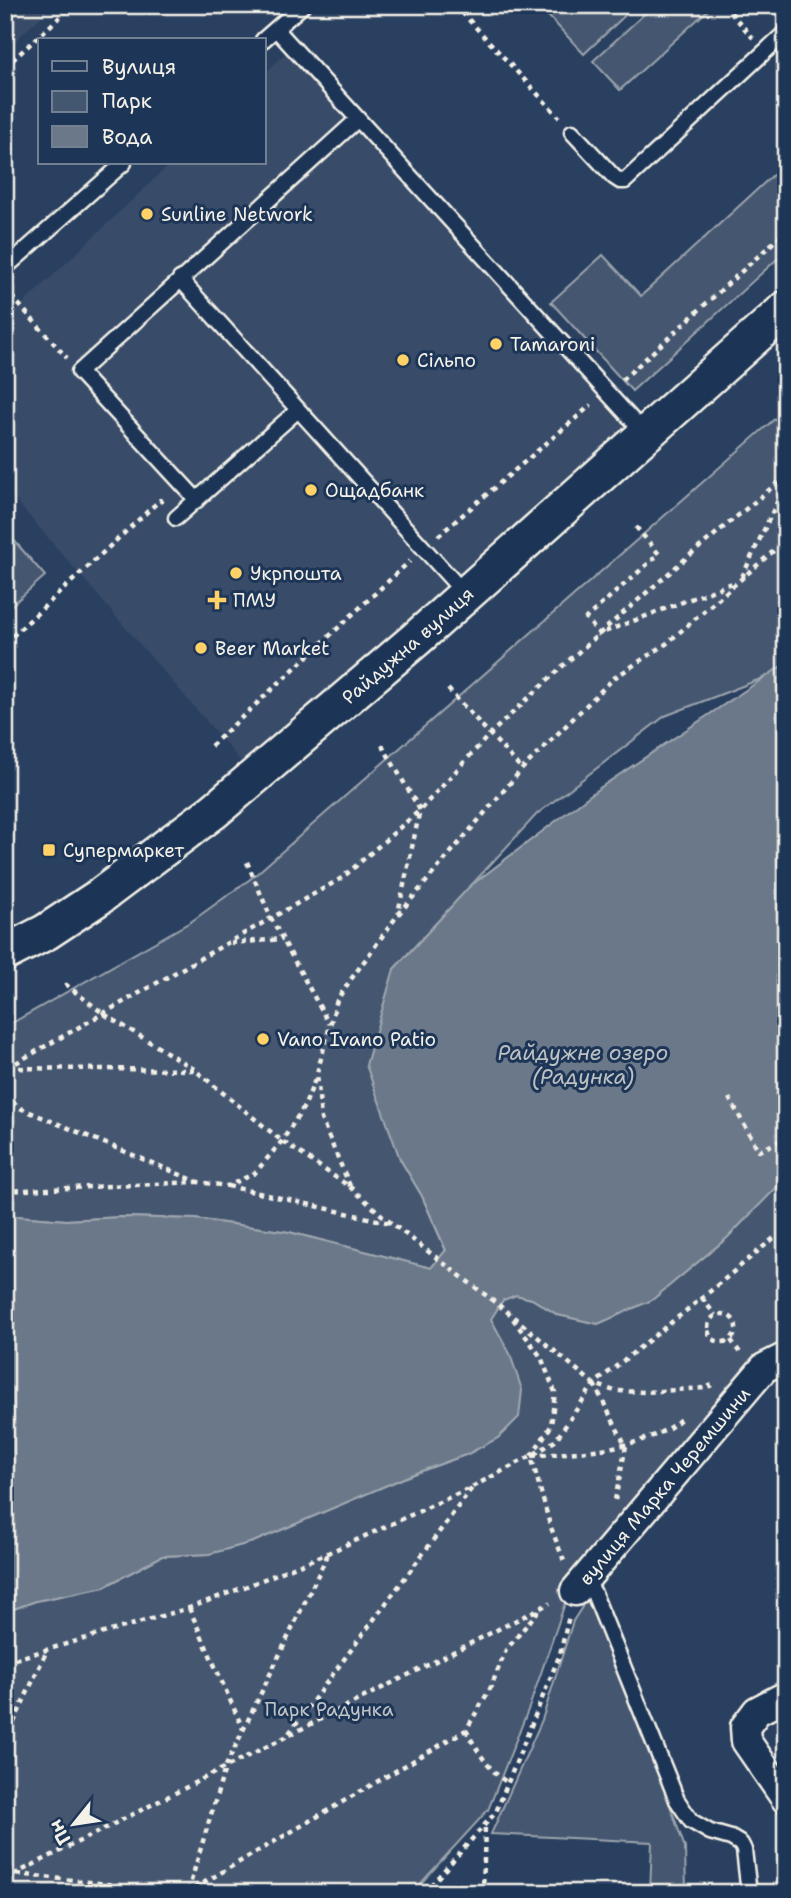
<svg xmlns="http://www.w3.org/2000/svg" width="791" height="1898" viewBox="0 0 791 1898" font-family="'Shantell Sans',sans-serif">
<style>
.built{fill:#374c69}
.green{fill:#445771;stroke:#9ca4ac;stroke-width:2}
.water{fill:#6a788a;stroke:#a1a8b0;stroke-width:2}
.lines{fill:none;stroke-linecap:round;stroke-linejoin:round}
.service-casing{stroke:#f4f1e8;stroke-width:19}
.minor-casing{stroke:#f4f1e8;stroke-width:33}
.tertiary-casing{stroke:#f4f1e8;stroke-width:40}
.path{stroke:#f4f1e8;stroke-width:4.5;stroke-dasharray:5 5;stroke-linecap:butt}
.service{stroke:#1d3557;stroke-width:14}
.minor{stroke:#1d3557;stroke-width:28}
.tertiary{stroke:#1d3557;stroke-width:35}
.poi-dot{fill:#ffd166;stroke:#1d3557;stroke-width:2.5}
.labels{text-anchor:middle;stroke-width:6;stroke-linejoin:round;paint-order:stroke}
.poi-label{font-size:19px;fill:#f4f1e8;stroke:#1d3557;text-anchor:start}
.street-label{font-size:19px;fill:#f4f1e8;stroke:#1d3557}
.park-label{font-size:19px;fill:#bfc3c4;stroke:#1d3557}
.water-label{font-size:21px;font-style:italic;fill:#bdc1c2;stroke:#1d3557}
</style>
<rect width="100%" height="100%" fill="#2a4060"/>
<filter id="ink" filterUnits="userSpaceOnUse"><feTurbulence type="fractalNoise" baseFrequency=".0143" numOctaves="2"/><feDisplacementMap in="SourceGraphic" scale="14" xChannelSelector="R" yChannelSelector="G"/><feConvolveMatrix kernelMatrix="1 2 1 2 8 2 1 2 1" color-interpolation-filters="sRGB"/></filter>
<g filter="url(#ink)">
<path class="built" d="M5 5H54L5 50Z
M286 53 634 436 246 767 5 488V321L171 163H264V74Z"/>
<path class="green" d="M538 5H636L584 54Z
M654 5H704L708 10 620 90 593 61Z
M786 163V251L632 391 551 302 603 255 641 296Z
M786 409V663L768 676 665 716 537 814 394 969 400 1159 422 1196 446 1251 431 1268 289 1232 195 1219 122 1217 66 1220 5 1215V1027L192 921 253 877Z
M5 530 45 576 5 611Z
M783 1180 786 1185V1346L573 1580 530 1705 488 1810 412 1893H5V1612L36 1601 104 1587 162 1556 209 1554 253 1542 413 1474 468 1454 510 1354 490 1319 503 1300 516 1295 532 1299 558 1315 598 1324 652 1300 727 1238Z
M586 1595 635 1707 685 1848 686 1893H650L652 1842 491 1834 542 1720 573 1621 582 1607Z"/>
<path class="water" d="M786 663V1178L727 1238 652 1300 598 1324 558 1315 532 1299 516 1295 503 1300 491 1319 510 1354 522 1390 519 1417 498 1438 468 1454 413 1474 253 1542 209 1554 162 1556 104 1587 36 1601 5 1612V1215L66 1220 122 1217 195 1219 289 1232 431 1268 446 1250 422 1196 400 1159 366 1065 394 969 469 887 598 789Z"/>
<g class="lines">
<defs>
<path id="service" d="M276 29 645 434
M263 40 303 5
M572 132 614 177 620 181H625L786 32
M5 268 124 163
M180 279 465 594
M197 500 79 372 358 119
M176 518 298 410
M580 1585 593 1591 677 1800 691 1821 710 1832 731 1838 741 1844 744 1850 749 1893"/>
<g id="minor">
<path id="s1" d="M575 1591 764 1368 786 1357"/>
<path d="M786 1696 757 1711 745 1727 746 1741 786 1799"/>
</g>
<g id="tertiary">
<path id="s2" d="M5 953 46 932 99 897 214 811 416 639 786 309"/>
</g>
</defs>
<use href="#service" class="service-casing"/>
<use href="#minor" class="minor-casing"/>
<use href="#tertiary" class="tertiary-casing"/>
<path class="path" d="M455 5 559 117
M724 5 753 38
M5 67 73 5
M5 289 67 358
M622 380 786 231
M636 527 659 554 586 618 599 634 735 582
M438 536 591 405
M742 577 786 483
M5 643 160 500 164 504
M448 689 522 769
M382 745 420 810 398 913
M211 746 410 561
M247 862 271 918 329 1024
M231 943 283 939
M65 984 104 1014 194 1069
M7 1068 342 878 420 810 490 734 567 662 684 560 786 476
M9 1068 195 1070 282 1141 350 1187 391 1223 509 1313 594 1384 615 1391 646 1392 705 1388 712 1385
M5 1095 20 1108 198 1182 228 1186 255 1173 282 1141 305 1105 316 1077
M729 1098 759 1151 786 1138
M228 1186 390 1223
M350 1186 321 1119 317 1073 337 1000 349 982 397 916 522 769 614 678 666 644 777 548 786 545
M5 1191 197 1182
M702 1298 715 1315
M708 1328a14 14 0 1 1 28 0a14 14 0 1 1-28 0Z
M513 1319 541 1357 555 1392 551 1426 531 1456 550 1525 564 1561
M731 1340 741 1354
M594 1384 626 1446 615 1500
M532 1456C579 1451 644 1451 681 1419
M189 1608 243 1729
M5 1662 189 1608 247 1586 328 1553 472 1487 531 1456 555 1441 594 1384 702 1298 775 1237
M466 1730C477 1750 488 1770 508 1783
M289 1733 472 1488
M5 1751 8 1735 47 1650
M17 1874 188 1893
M5 1879 550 1603
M188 1891 225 1768 328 1554
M186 1893 466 1730 490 1689 506 1650 539 1610
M424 1893 496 1812 560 1654 569 1616
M483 1893 485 1825"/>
<use href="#service" class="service"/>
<use href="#minor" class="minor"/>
<use href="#tertiary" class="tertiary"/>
</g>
</g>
<g class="poi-dot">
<circle cx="147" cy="214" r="7"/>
<circle cx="496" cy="344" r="7"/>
<circle cx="403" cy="360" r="7"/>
<circle cx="311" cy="490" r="7"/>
<circle cx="236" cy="573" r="7"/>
<path d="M213.5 589.5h7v7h7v7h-7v7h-7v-7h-7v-7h7z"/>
<circle cx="201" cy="648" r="7"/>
<rect x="42" y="843" width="14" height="14" rx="3.5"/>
<circle cx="263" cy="1039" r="7"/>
</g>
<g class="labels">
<g class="poi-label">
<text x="161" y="221">Sunline Network</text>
<text x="510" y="351">Tamaroni</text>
<text x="417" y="367">Сільпо</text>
<text x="325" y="497">Ощадбанк</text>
<text x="250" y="580">Укрпошта</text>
<text x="233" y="607">ПМУ</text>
<text x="215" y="655">Beer Market</text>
<text x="63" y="857">Супермаркет</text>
<text x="277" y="1046">Vano Ivano Patio</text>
</g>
<g class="street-label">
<text dy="7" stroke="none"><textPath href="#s2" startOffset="508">Райдужна вулиця</textPath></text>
<text dy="7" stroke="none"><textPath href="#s1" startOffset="138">вулиця Марка Черемшини</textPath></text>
</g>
<g class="park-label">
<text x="329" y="1716">Парк Радунка</text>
</g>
<g class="water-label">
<text x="583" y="1060">Райдужне озеро<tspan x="583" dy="24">(Радунка)</tspan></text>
</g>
</g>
<rect width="791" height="1898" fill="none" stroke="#1d3557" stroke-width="28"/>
<rect x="14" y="14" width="763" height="1870" fill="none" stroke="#f4f1e8" stroke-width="2.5" filter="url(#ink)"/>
<rect x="38" y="38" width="228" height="126" fill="#1d3557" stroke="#738091" stroke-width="2"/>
<rect x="52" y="61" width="35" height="10" fill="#1d3557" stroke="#738091" stroke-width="2"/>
<text x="102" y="74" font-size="21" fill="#f4f1e8">Вулиця</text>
<rect x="52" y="91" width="35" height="21" fill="#445771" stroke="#738091" stroke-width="2"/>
<text x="102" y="108" font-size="21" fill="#f4f1e8">Парк</text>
<rect x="52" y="126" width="35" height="21" fill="#6a788a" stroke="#738091" stroke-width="2"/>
<text x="102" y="144" font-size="21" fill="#f4f1e8">Вода</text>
<g transform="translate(74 1824) rotate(240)" stroke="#1d3557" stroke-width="5" paint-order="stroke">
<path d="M0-5L12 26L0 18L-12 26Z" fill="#f4f1e8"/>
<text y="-10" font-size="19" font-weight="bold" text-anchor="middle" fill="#f4f1e8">Пн</text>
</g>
</svg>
